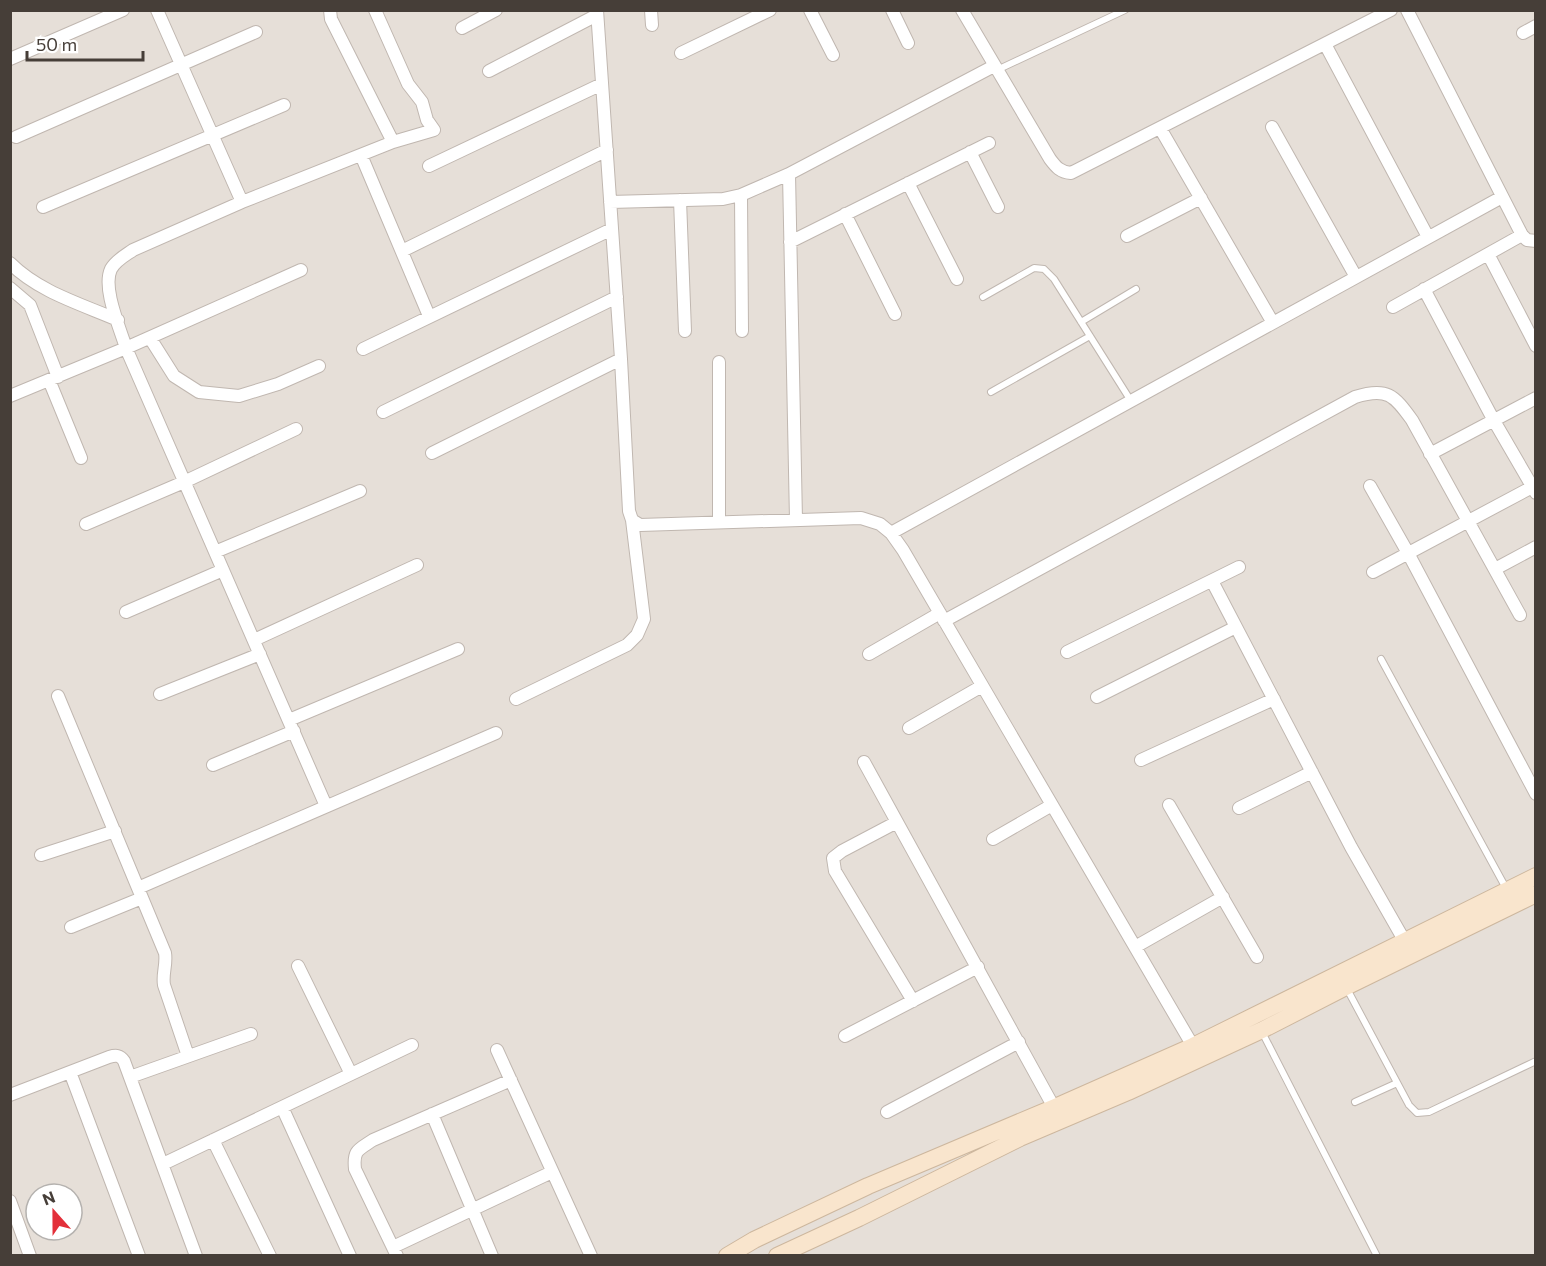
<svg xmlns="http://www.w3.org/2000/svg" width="1546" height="1266" viewBox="0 0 1546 1266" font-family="Commissioner,sans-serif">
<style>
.residential{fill:#e6dfd8;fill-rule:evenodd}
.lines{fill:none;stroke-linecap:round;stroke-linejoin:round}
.lane-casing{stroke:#c0b7b0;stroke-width:8}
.street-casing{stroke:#c0b7b0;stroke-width:14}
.secondary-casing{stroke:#cdb79e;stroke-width:18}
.lane{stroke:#fff;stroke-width:6}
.street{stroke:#fff;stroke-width:12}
.secondary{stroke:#f9e5cd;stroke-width:16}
</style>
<rect width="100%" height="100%" fill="#f3eee9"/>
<path class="residential" d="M10 11H1535V1255H11ZM36 1194H72V1230H36Z"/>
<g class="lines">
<defs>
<path id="lane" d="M997 70 1125 10
M983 297 1034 268 1044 269 1054 279 1131 401
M1081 322 1136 289
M991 392 1090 336
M1381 659 1507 890
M1346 987 1409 1105 1417 1113 1429 1112 1536 1061
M1262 1032 1377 1256
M1355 1102 1397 1083"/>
<path id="street" d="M157 10 242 202
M330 10 331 19 393 142
M597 10 621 359 629 511 632 520 640 525 861 518 880 524 891 533 903 550 1197 1053
M651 10 652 25
M810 10 833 55
M892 10 908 43
M962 10 1050 159C1056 167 1060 172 1071 173L1391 10
M1407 10 1522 235 1527 240 1536 241
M462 28 496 10
M1523 33 1536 26
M1325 44 1428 237
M681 53 770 10
M10 59 123 10
M489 71 597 15
M1272 127 1356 277
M1160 128 1273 323
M16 137 256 32
M970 152 998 207
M361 155 429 316
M429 166 602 84
M789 174 796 520
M908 183 957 279
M741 195 742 331
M680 200 685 331
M610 202 723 199 741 195 789 174 994 66
M43 207 284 105
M845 214 895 314
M1127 236 1201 198
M790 242 989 143
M402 251 607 150
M1488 254 1536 346
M10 263C39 292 81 304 118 320
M10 288 30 305 58 377
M1424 289 1493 419 1536 493
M1393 307 1522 235
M150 338 174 376 199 392 239 396 278 384 319 366
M363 349 612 229
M719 362V522
M49 380 81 458
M10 396 126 348 301 270
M383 412 617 297
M432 453 621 359
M1430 454 1536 398
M1370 486 1408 553 1536 794
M86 524 184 482 296 429
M891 533 1502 197
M215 552 360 491
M1495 569 1536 547
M1373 572 1536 485
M1212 581 1351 847 1408 947
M126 612 223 570
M944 621 1355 397C1387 387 1394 395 1412 420L1520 615
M254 640 417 565
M1067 652 1239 567
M869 654 940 613
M160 694 260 654
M58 696 165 953C167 964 162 974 164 985L188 1056
M1097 697 1236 627
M516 699 627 645 637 635 644 619 632 520
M289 720 458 649
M909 728 982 686
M1141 760 1274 699
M864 762 1057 1113
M213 765 294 731
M1169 805 1257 957
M326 806 126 348C120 328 102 288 111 269 116 260 126 255 133 250L242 202 393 142 434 130 427 120 422 102 408 84 375 10
M1239 808 1312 772
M897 822 842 851 833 858 835 871 913 1001
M993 839 1052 805
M41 855 115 831
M138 888 496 733
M71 927 142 898
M1135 947 1223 897
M298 966 351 1074
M845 1036 978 967
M497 1050 591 1256
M70 1072 139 1256
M130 1077 251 1034
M10 1095 109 1057C116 1055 120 1055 124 1061L196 1256
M282 1107 350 1256
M887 1112 1019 1042
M432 1114 492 1256
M213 1140 270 1256
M163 1164 412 1045
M10 1201 30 1256
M393 1247 552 1172
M397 1256 355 1169C353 1150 358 1150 373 1140L511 1080"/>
<path id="secondary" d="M727 1256 754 1240 868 1186 1055 1107 1193 1046 1536 876
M777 1256 859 1218 1020 1138 1128 1092 1262 1030 1346 987 1536 894"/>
</defs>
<use href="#lane" class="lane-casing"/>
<use href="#street" class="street-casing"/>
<use href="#secondary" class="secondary-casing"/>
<use href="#lane" class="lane"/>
<use href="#street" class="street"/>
<use href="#secondary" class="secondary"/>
</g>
<rect width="1546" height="1266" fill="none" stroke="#463e38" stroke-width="24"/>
<g transform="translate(54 1212) rotate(339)"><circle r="28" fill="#ffffff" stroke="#b5b2af" stroke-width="1.5"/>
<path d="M0-4.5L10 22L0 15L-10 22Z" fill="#e3303a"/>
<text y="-9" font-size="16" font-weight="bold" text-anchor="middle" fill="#463e38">N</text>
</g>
<path d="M27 51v9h116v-9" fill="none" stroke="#463e38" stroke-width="3"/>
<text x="36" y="51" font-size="18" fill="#463e38" stroke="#ffffff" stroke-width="4.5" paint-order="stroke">50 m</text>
</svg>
